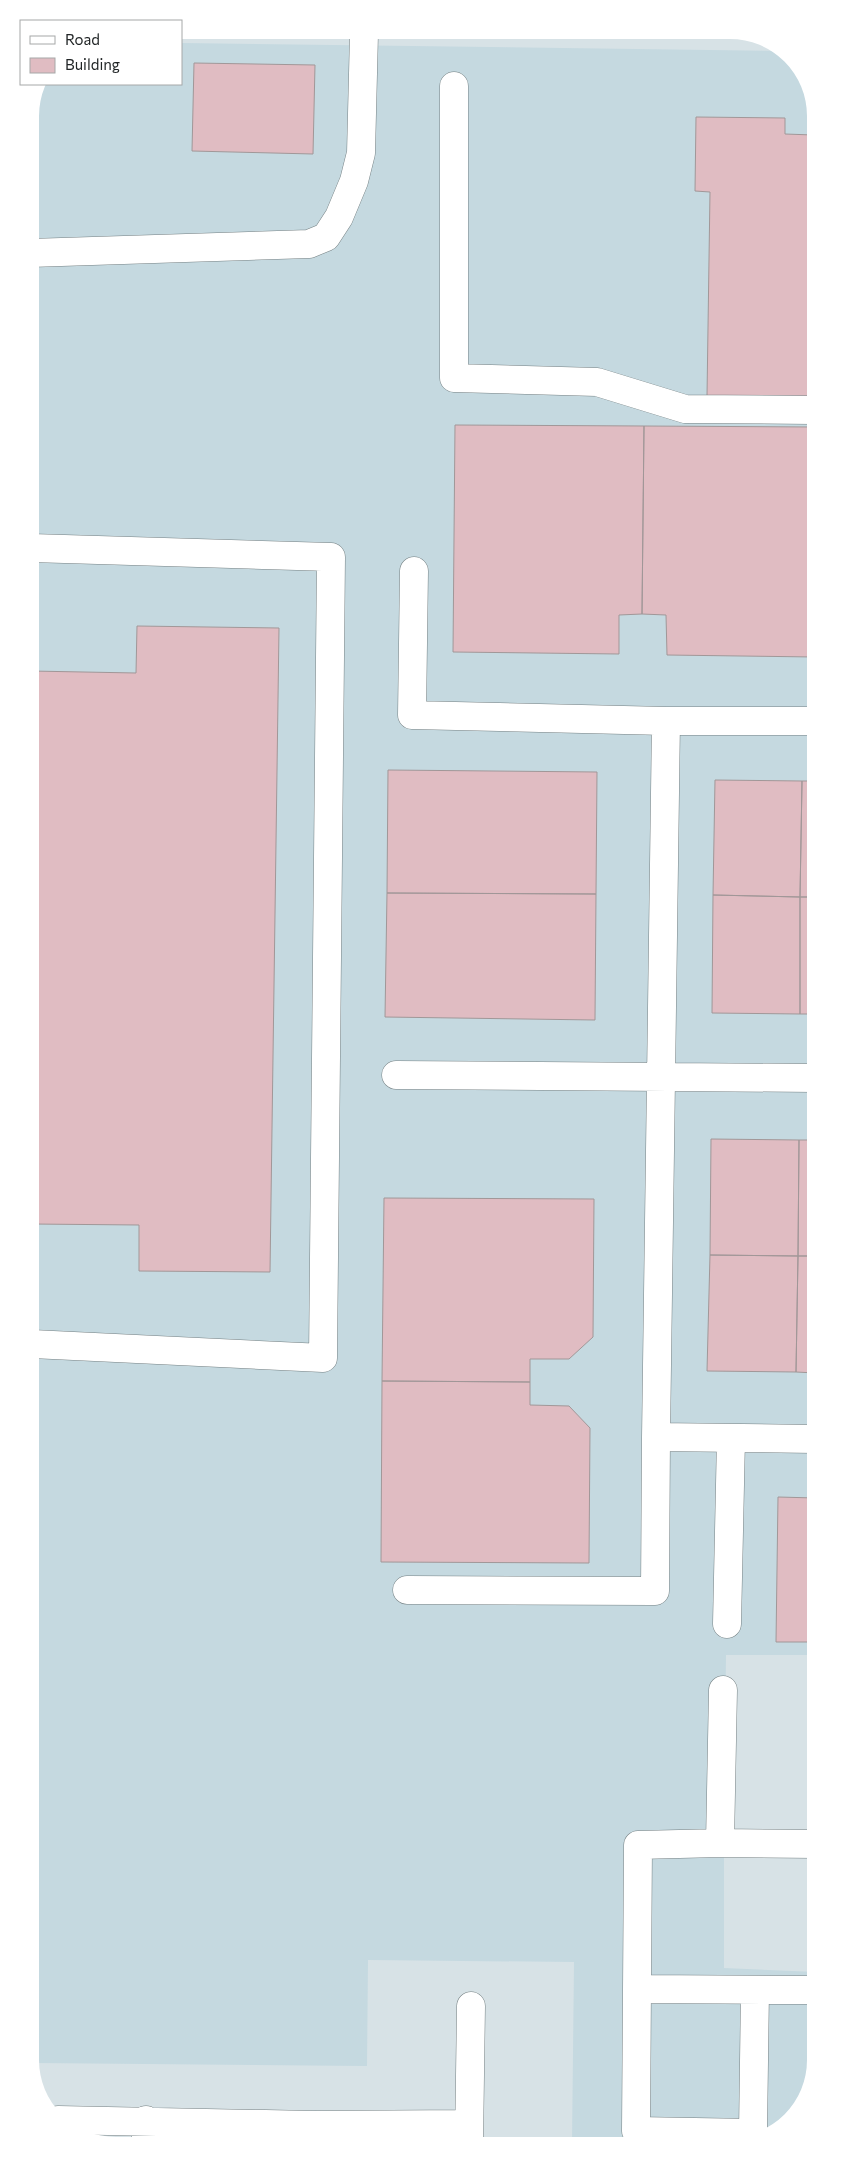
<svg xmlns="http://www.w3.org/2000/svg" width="846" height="2176" viewBox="0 0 846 2176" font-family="Commissioner,sans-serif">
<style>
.built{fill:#c5d9e0}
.building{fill:#e0bcc2;stroke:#a19798}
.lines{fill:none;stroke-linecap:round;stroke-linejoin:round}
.minor-casing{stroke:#758083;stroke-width:29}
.minor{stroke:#fff;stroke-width:28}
</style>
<rect width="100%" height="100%" fill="#d7e2e6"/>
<path class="built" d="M181 43 787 51 813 93 815 1655H726L724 1833V1968L816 1972V2061L798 2112 753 2143 572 2144 574 1962 368 1960 367 2066 33 2063 30 110 42 84H181Z"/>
<path class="building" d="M194 63 315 65 313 154 192 151Z
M696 117 785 118V134L813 135V397L707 396 710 192 695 191Z
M455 425 644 426 642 614 619 615V654L453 652Z
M644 426 814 427V657L667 655 666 615 642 614Z
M137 626 279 628 270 1272 139 1271V1225L32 1224 31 671 136 673Z
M388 770 597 772 596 894 387 893Z
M715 780 802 781 800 897 713 895Z
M802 781H814V897H800Z
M387 893 596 894 595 1020 385 1017Z
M713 895 800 897V1014L712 1013Z
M800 897H814V1014H800Z
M711 1139 799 1140 798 1256 710 1255Z
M799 1140H815V1256H798Z
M384 1198 594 1199 593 1337 569 1359H530V1382L382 1381Z
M710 1255 798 1256 796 1372 707 1371Z
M798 1256H815V1373L796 1372Z
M382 1381 530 1382V1405L569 1406 590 1428 589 1563 381 1562Z
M778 1497 815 1498V1642H776Z"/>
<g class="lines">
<defs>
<path id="minor" d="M454 86V378L597 382 685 409 813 410
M30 253 309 244 326 237 339 217 354 181 361 153 364 34
M31 548 331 557 323 1358 32 1344
M414 571 412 715 666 721
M814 721H666L656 1437 815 1439
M396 1075 815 1078
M407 1590 655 1591 656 1437
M727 1624 731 1438
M723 1690 720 1843 638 1845 637 1989 816 1990
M720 1843 816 1844
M637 1989 636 2131 753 2133 755 1990
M58 2120 312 2125 469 2124
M469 2144 471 2006
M146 2146V2120"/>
</defs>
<use href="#minor" class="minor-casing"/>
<use href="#minor" class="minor"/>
</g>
<path d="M0 0H846V2176H0ZM116 39H730A77 77 0 0 1 807 116V2060A77 77 0 0 1 730 2137H116A77 77 0 0 1 39 2060V116A77 77 0 0 1 116 39Z" fill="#fff" fill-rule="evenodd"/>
<rect x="20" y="20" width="162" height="65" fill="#ffffff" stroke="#a6a8a8"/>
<rect x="30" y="36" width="25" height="8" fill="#ffffff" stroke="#a6a8a8"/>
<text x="65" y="45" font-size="15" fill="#212526">Road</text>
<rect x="30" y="58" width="25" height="15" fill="#e0bcc2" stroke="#a6a8a8"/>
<text x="65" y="70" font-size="15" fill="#212526">Building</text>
</svg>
